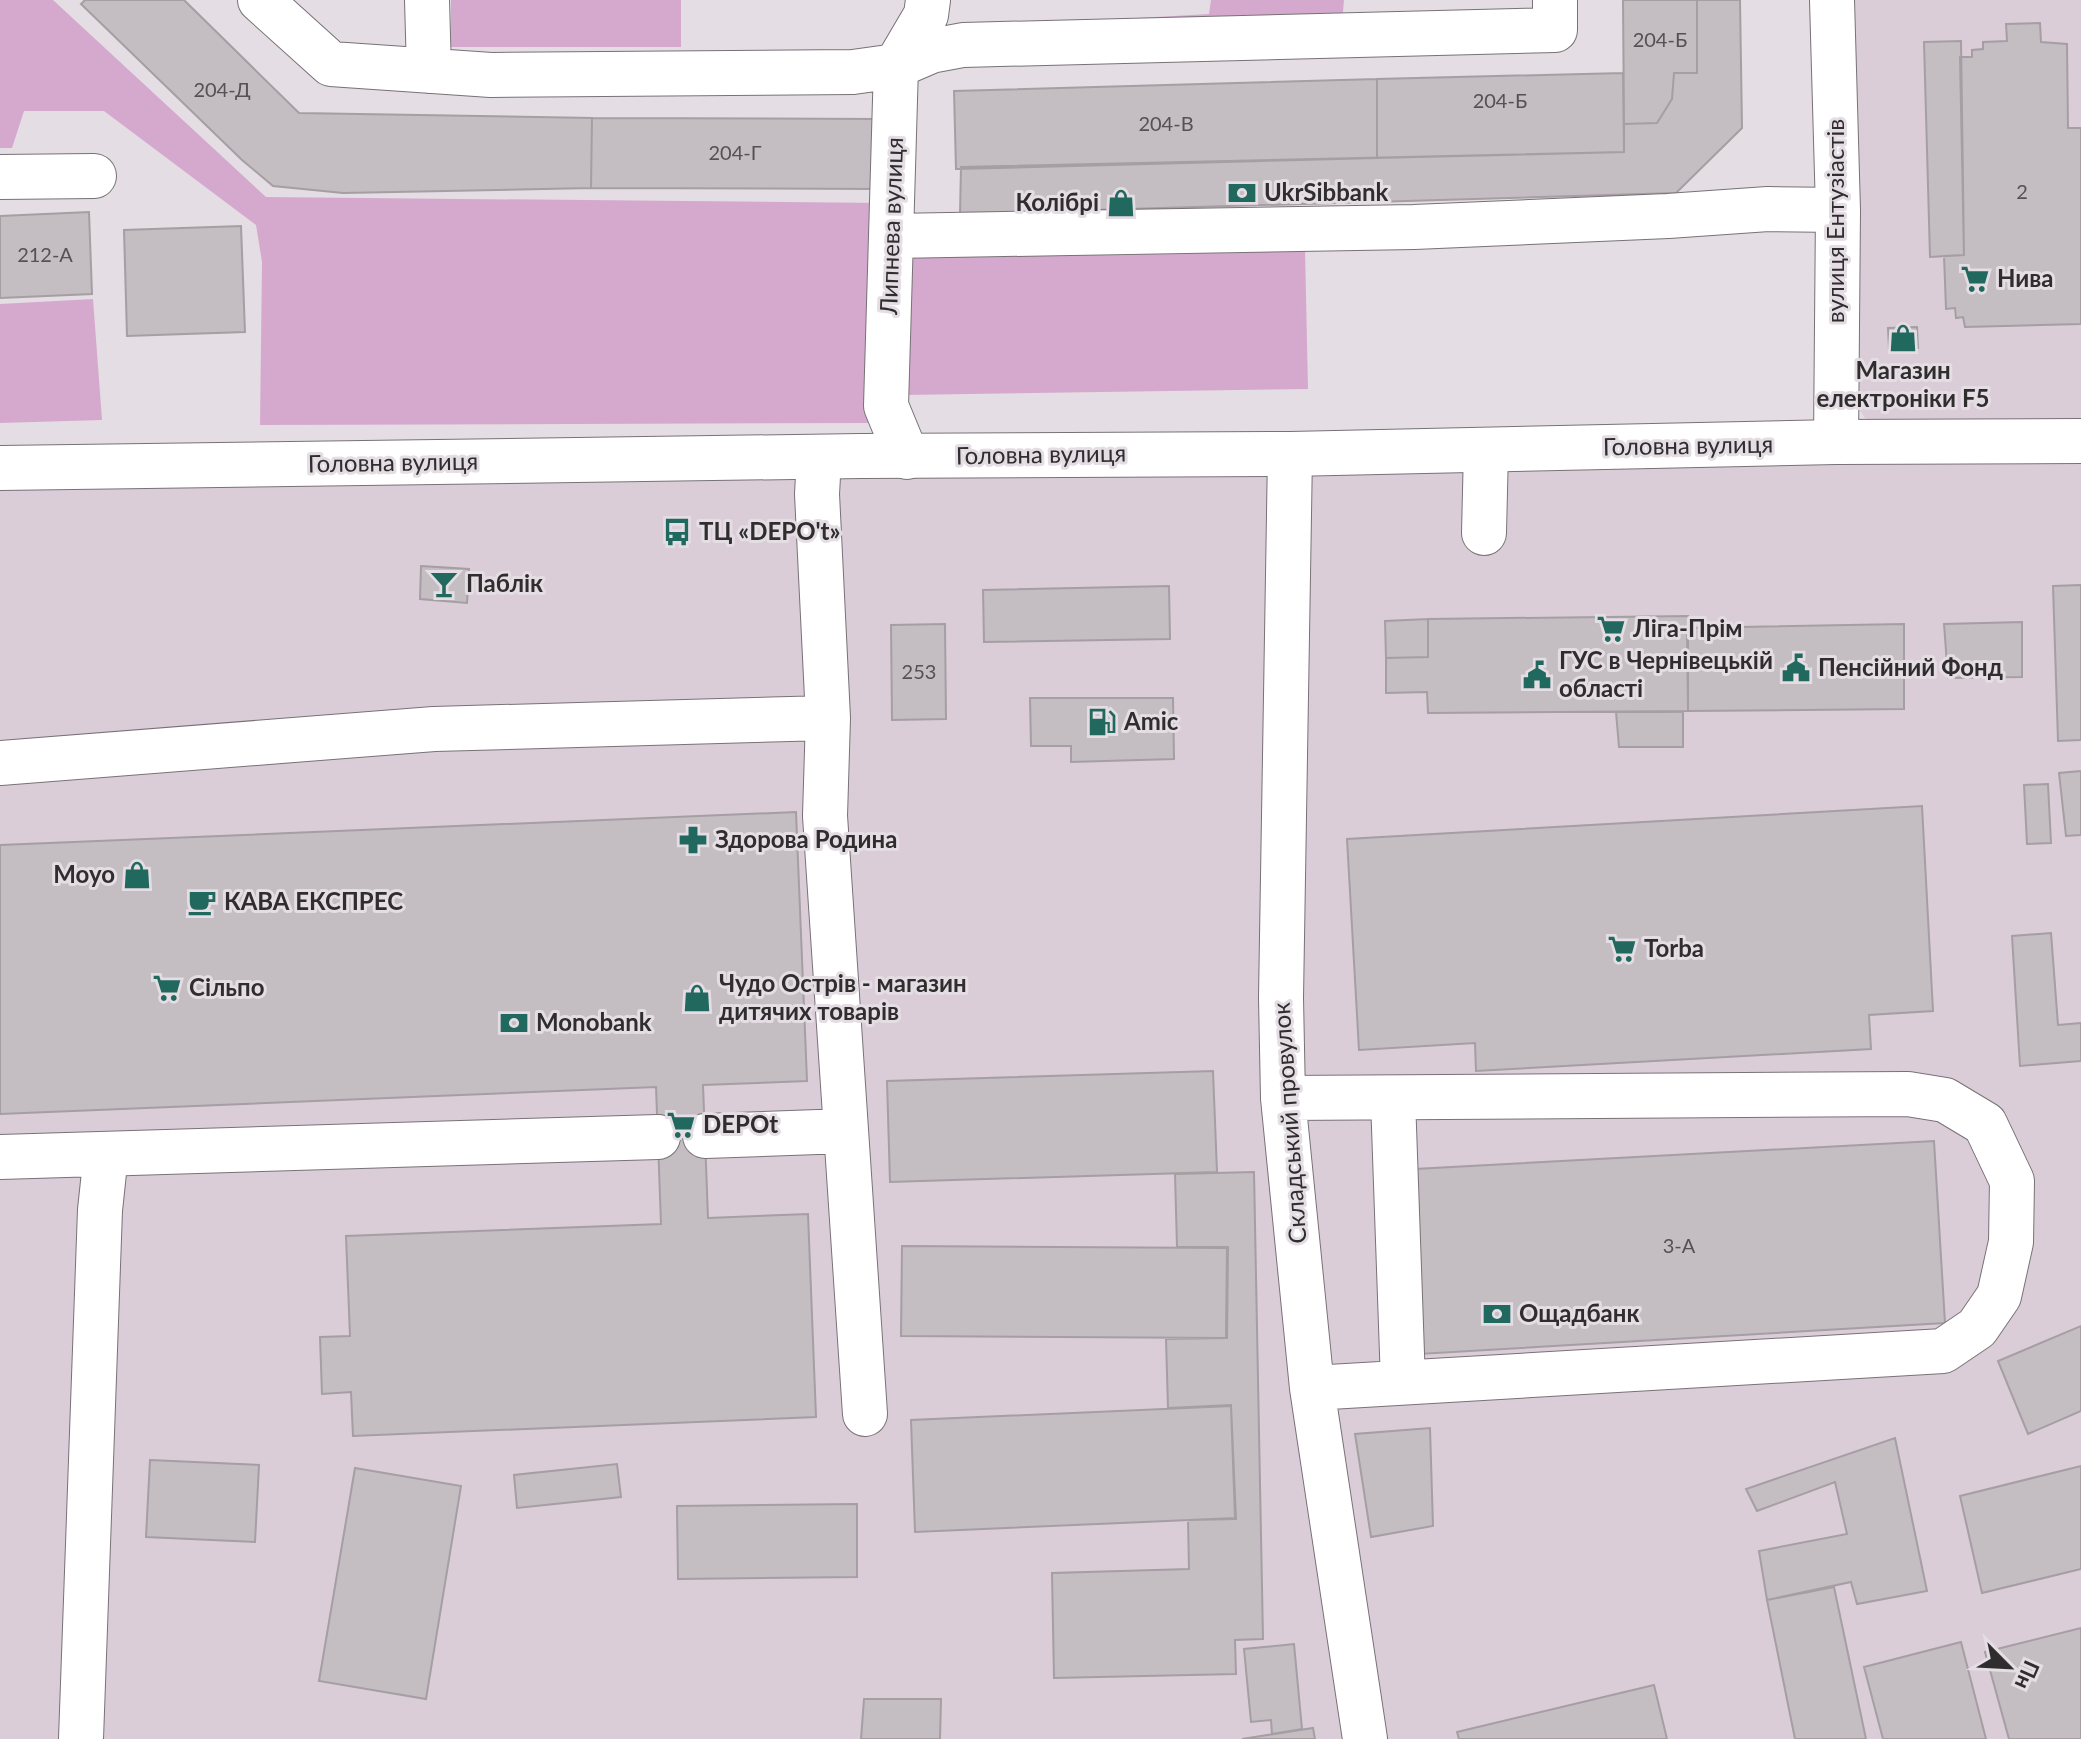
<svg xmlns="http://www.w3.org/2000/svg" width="2081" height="1739" viewBox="0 0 2081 1739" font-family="Lato,sans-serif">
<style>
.built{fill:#dacdd8}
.green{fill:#d5a9ce}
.building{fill:#c4bdc2;stroke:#a59ea3;stroke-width:2}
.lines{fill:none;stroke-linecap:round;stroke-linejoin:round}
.minor-casing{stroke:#787277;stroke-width:46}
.major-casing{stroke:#787277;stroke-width:46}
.minor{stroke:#fff;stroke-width:44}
.major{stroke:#fff;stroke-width:44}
.labels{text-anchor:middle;stroke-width:6;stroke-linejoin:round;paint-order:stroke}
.number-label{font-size:20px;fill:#555154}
.poi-label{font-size:24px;font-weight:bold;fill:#302d2f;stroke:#e4dde3;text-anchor:start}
.street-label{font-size:24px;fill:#302d2f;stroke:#e4dde3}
</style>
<rect width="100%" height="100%" fill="#e4dde3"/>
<path class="built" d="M1849 0H2081V427L1892 430 1865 418 1849 393Z
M2081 450V1739H0V482Z"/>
<path class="green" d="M0 0H53L266 197 882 203 869 423 260 425 262 262 256 225 104 111H24L12 148H0Z
M451 0H681V47H451Z
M1211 0H1344L1341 34 1103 20 1209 14Z
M1305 249 1308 389 904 395 910 250Z
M93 299 102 420 0 423V304Z"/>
<path class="building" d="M85 0H184L299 113 592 118 591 188 343 193 273 186 242 160 81 4Z
M1623 0H1697V73H1674L1672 99 1657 123 1624 124Z
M1697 0H1740L1742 128 1676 193 960 214 961 167 1624 152V124L1657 123 1672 99 1674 73H1697Z
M2040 23 2041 42 2067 44 2068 128H2081V324L1965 327 1963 317 1956 318 1955 308 1946 309 1944 256 1964 255 1960 57H1972V50L1983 49V42L2007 41 2006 24Z
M1961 41 1964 255 1930 257 1924 42Z
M1623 73 1624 152 1377 158V79Z
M1377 79V158L956 169 954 91Z
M592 118 880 119 879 189 591 188Z
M89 212 92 294 0 298V216Z
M241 226 245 332 127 336 124 230Z
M1917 327 1918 348 1889 349 1888 328Z
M421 566 469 569 467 603 420 599Z
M2081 585V740L2058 741 2053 586Z
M1169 586 1170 639 984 642 983 590Z
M1688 616V711L1428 713 1427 692 1386 693V658L1428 657V619Z
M1428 619V657L1386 658 1385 621Z
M2022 622V677L1948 678 1944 624Z
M945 624 946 719 892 720 891 625Z
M1904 624V709L1688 711 1687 628Z
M1030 698H1173L1174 759 1071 762V746H1031Z
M1616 712H1683V747H1619Z
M2081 771V835L2066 836 2059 773Z
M2048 784 2051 843 2027 844 2024 785Z
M1922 806 1933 1011 1869 1015 1871 1049 1476 1071 1475 1043 1359 1050 1347 839Z
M796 812 807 1081 703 1085 708 1218 808 1214 816 1417 353 1436 351 1392 322 1394 320 1337 350 1336 346 1236 661 1224 656 1087 0 1114V845Z
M2051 933 2058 1025 2081 1023V1061L2020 1066 2012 936Z
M1213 1071 1217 1172 890 1182 887 1081Z
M1934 1141 1945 1323 1419 1354 1415 1169Z
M1254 1172 1263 1639 1235 1640 1236 1674 1054 1678 1052 1573 1189 1569 1188 1520 1236 1519 1231 1405 1168 1408 1166 1339 1227 1338 1228 1247H1177L1175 1174Z
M902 1246 1227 1248 1226 1338 901 1336Z
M2081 1326V1411L2028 1434 1998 1361Z
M1231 1406 1235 1518 915 1532 911 1420Z
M1430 1428 1433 1526 1371 1537 1355 1434Z
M1895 1438 1927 1591 1857 1604 1851 1582 1767 1600 1759 1551 1847 1534 1835 1482 1757 1511 1746 1489Z
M150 1460 259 1465 255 1542 146 1537Z
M617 1464 621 1497 517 1508 514 1475Z
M2081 1466V1569L1982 1593 1960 1496Z
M355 1468 461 1486 426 1699 319 1681Z
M857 1504V1577L678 1579 677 1506Z
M1834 1587 1866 1739H1795L1767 1600Z
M2081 1628V1739H2009L1985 1652Z
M1961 1642 1986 1739H1883L1864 1667Z
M1294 1644 1302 1729 1272 1734 1271 1720 1251 1722 1244 1649Z
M1654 1685 1667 1739H1459L1457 1732Z
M864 1699H941L940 1739H861Z
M1313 1728 1315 1739H1242Z"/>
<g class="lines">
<defs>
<path id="minor" d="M260 0 331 64 491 75 853 72 896 66 931 51 963 45 1555 30V0
M427 0 429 71
M1832 0 1838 210 1836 442
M0 177 94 176
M893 236 1414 227 1668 216 1768 209 1838 210
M1290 454 1281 998 1283 1098 1312 1388 1365 1739
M907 457 886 406 896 66 926 15 928 0
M819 458 817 494 828 718 825 816 865 1414
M1484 533 1486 450
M0 763 434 729 828 718
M1283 1098 1908 1094 1945 1100 1985 1124 2012 1181 2011 1242 1999 1296 1977 1328 1943 1351 1312 1388
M1393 1099 1403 1382
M705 1136 846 1131
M0 1157 658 1137
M81 1739 100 1210 106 1154"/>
<path id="major" d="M0 468 861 456 1290 454 1836 442 2081 441"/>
</defs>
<use href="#minor" class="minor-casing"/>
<use href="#major" class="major-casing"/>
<use href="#minor" class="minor"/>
<use href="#major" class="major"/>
</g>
<defs>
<symbol id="bank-bare" viewBox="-9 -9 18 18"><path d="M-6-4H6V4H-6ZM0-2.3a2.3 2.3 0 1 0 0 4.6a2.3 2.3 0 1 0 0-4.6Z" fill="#21685e" stroke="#e4dde3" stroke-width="2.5" paint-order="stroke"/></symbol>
<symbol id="shop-bare" viewBox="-9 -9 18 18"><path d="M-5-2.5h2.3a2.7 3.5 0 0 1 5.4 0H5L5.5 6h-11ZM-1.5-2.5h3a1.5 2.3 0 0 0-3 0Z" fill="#21685e" stroke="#e4dde3" stroke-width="2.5" paint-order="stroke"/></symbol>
<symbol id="supermarket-bare" viewBox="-9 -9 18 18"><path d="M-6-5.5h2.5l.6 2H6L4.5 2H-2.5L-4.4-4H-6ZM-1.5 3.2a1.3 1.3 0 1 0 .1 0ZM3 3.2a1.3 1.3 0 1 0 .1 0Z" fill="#21685e" stroke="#e4dde3" stroke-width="2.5" paint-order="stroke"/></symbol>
<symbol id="bus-bare" viewBox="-9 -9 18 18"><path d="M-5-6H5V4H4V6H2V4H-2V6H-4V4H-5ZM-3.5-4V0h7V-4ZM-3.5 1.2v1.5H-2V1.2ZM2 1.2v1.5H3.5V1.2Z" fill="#21685e" stroke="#e4dde3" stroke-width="2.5" paint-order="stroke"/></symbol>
<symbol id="bar-bare" viewBox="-9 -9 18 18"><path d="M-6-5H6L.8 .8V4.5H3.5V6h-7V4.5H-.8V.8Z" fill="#21685e" stroke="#e4dde3" stroke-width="2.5" paint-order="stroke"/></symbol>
<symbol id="civic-bare" viewBox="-9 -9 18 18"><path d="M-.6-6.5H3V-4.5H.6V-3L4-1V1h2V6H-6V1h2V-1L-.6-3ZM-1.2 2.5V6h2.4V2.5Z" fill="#21685e" stroke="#e4dde3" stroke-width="2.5" paint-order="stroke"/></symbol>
<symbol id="fuel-bare" viewBox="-9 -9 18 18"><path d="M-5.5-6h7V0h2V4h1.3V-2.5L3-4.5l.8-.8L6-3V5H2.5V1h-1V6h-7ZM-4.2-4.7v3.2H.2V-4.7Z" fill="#21685e" stroke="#e4dde3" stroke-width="2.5" paint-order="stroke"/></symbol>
<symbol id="pharmacy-bare" viewBox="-9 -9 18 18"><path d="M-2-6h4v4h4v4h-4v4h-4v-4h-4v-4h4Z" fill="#21685e" stroke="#e4dde3" stroke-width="2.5" paint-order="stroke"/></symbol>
<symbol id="cafe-bare" viewBox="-9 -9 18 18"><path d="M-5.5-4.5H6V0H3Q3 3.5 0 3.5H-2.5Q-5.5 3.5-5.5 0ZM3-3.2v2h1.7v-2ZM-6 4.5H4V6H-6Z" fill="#21685e" stroke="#e4dde3" stroke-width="2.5" paint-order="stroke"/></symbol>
</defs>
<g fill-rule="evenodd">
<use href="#bank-bare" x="1222" y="173" width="40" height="40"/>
<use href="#shop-bare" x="1101" y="183" width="40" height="40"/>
<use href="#supermarket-bare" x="1955" y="259" width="40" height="40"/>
<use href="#shop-bare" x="1883" y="318" width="40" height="40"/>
<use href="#bus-bare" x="657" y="512" width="40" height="40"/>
<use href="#bar-bare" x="424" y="564" width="40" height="40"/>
<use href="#supermarket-bare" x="1591" y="609" width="40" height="40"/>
<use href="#civic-bare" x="1776" y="648" width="40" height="40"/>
<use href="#civic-bare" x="1517" y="655" width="40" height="40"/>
<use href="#fuel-bare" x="1082" y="702" width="40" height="40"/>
<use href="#pharmacy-bare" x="673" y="820" width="40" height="40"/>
<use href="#shop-bare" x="117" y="855" width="40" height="40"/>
<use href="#cafe-bare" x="182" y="882" width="40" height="40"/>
<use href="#supermarket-bare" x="1602" y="929" width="40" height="40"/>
<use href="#supermarket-bare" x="147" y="968" width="40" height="40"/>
<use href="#shop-bare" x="677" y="978" width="40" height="40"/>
<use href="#bank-bare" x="494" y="1003" width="40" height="40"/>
<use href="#supermarket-bare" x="661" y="1105" width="40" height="40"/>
<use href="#bank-bare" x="1477" y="1294" width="40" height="40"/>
</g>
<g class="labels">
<g class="number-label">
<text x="1660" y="47">204-Б</text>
<text x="222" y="97">204-Д</text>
<text x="1500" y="108">204-Б</text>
<text x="1166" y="131">204-В</text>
<text x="735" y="160">204-Г</text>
<text x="2022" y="199">2</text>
<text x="45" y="262">212-А</text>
<text x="919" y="679">253</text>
<text x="1679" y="1253">3-А</text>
</g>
<g class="poi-label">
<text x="1264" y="201">UkrSibbank</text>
<text x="1099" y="211" text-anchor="end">Колібрі</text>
<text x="1997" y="287">Нива</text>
<text x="1903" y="379" text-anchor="middle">Магазин<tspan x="1903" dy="28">електроніки F5</tspan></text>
<text x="699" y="540">ТЦ «DEPO't»</text>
<text x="466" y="592">Паблік</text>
<text x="1633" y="637">Ліга-Прім</text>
<text x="1559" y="669">ГУС в Чернівецькій<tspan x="1559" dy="28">області</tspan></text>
<text x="1818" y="676">Пенсійний Фонд</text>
<text x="1124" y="730">Amic</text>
<text x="715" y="848">Здорова Родина</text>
<text x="115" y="883" text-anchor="end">Moyo</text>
<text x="224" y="910">КАВА ЕКСПРЕС</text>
<text x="1644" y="957">Torba</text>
<text x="719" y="992">Чудо Острів - магазин<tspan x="719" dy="28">дитячих товарів</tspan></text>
<text x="189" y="996">Сільпо</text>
<text x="536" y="1031">Monobank</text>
<text x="703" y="1133">DEPOt</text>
<text x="1519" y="1322">Ощадбанк</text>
</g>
<g class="street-label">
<text transform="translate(1836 221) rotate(-90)" y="8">вулиця Ентузіастів</text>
<text transform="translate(892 226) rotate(-88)" y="8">Липнева вулиця</text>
<text transform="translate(1688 446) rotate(-1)" y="8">Головна вулиця</text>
<text transform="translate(1041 455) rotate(-1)" y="8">Головна вулиця</text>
<text transform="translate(393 463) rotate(-1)" y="8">Головна вулиця</text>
<text transform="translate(1290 1123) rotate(-94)" y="8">Складський провулок</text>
</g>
</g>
<g transform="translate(2009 1667) rotate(114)" stroke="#e4dde3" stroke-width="6" paint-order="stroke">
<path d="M0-6L14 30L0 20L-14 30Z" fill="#302d2f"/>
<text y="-12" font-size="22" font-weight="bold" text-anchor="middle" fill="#302d2f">Пн</text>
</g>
</svg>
